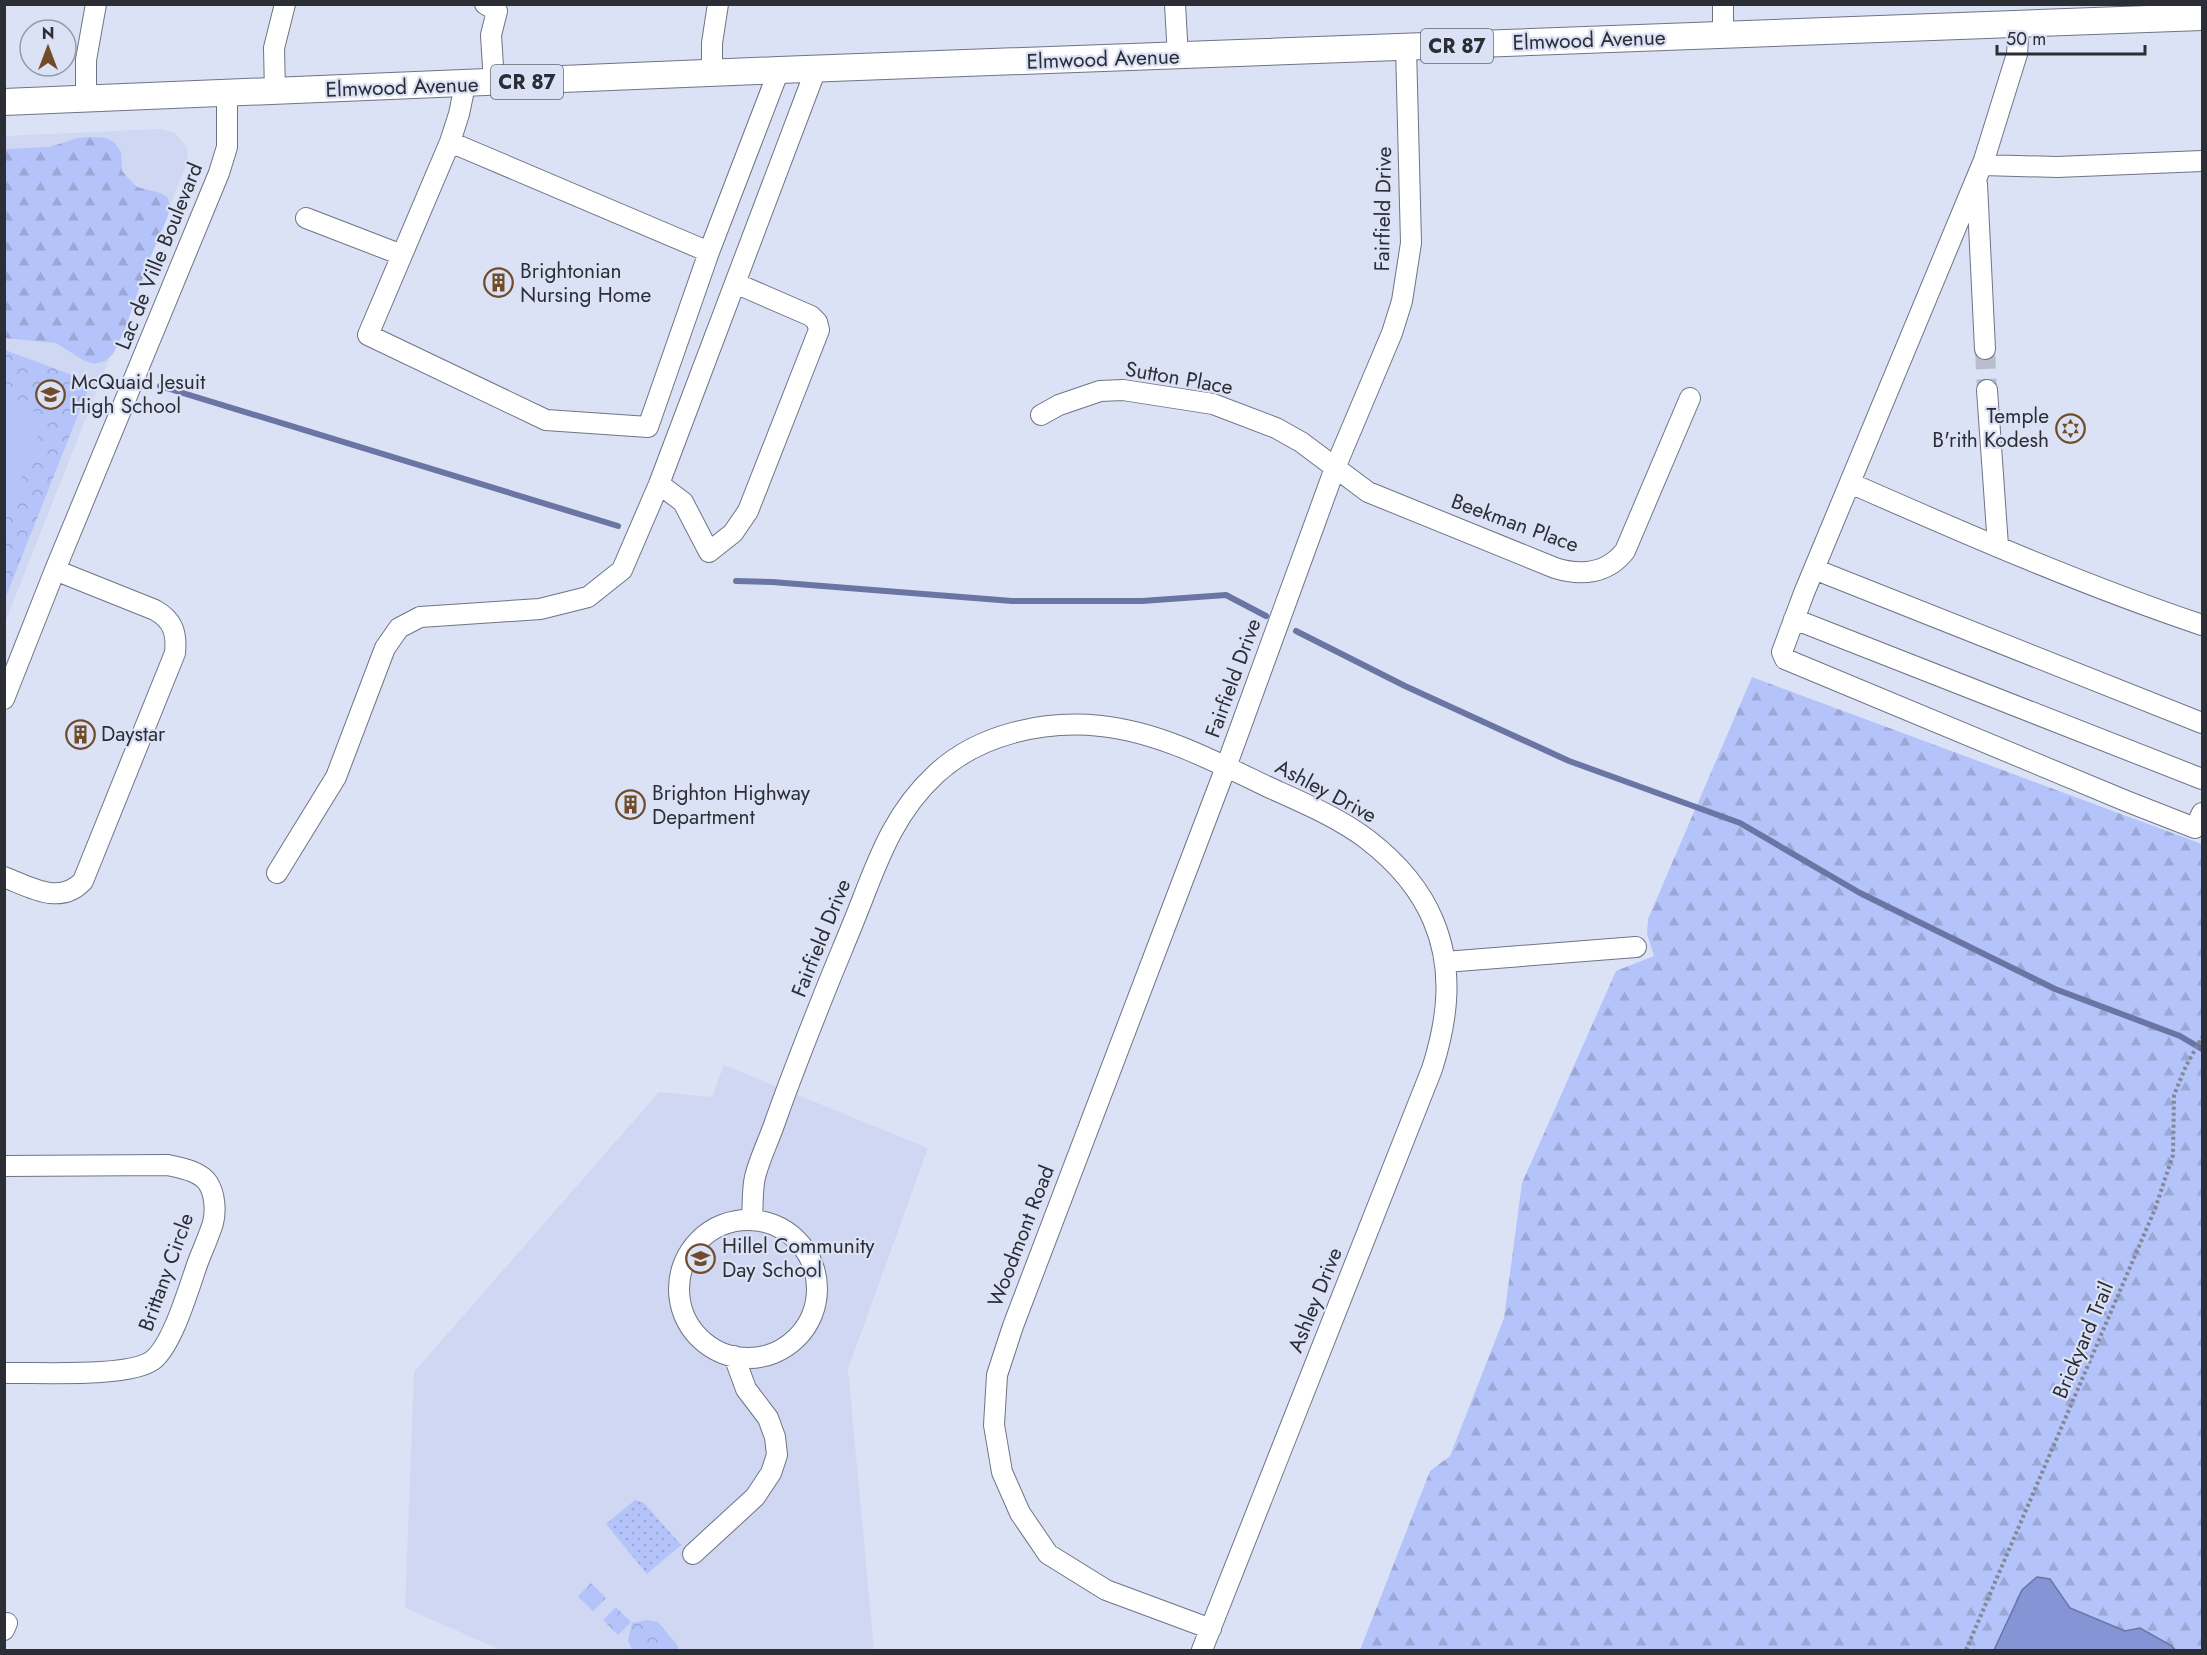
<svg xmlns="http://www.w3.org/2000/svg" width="2207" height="1655" viewBox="0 0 2207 1655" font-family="Jost,sans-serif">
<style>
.built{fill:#cfd7f2}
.forest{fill:url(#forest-firs)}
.park{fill:url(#park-crowns)}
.garden{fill:url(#garden-dots)}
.pitch{fill:#b4c3f9}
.water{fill:#8494d4;stroke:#6a75a4;stroke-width:1.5}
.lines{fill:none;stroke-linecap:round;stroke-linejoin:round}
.stream{stroke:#6a75a4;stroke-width:6}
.minor-tunnel{stroke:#b9becf;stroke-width:20;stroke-dasharray:20 10;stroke-linecap:butt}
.minor-casing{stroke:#6f7485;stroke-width:22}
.major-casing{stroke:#6f7485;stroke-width:28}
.path{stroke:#848895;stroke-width:4;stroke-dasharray:3 3;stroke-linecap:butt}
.minor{stroke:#fff;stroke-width:20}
.major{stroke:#fff;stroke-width:26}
.labels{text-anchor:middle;stroke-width:4.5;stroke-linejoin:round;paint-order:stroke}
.shield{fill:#dce2f6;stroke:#61646f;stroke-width:1.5}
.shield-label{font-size:20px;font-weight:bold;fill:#2c2e35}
.street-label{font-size:21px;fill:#2c2e35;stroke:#dce2f6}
.poi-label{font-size:21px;fill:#2c2e35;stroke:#dce2f6;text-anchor:start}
</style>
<defs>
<pattern id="forest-firs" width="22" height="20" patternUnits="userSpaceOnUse" patternTransform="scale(1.5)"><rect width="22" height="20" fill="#b4c3f9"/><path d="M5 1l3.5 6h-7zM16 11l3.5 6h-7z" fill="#9ba8d6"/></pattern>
<pattern id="park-crowns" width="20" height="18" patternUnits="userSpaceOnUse" patternTransform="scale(1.5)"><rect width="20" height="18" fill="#b4c3f9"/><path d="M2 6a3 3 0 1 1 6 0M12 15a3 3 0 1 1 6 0" fill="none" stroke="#9ba8d6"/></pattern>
<pattern id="garden-dots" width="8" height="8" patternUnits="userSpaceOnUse" patternTransform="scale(1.5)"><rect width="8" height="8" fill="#b4c3f9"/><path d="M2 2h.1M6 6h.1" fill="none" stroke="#9ba8d6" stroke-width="1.8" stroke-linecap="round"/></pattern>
</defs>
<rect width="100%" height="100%" fill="#dce2f6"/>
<path class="built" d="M160 129 175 133 187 147 188 157 186 165 5 623V136Z
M724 1065 928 1148 848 1369 874 1650H501L405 1608 414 1372 659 1092 712 1097Z"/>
<path class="forest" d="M93 137 106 138 115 143 121 152 122 171 129 179 137 187 160 193 167 197 170 205 168 216 148 263 124 332 113 354 105 361 94 364 83 360 56 343 4 338 5 149 50 147 77 138Z
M1752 677 2202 844V1650H1360L1430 1471 1450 1456 1504 1318 1522 1183 1616 971 1654 956 1647 934 1648 919Z"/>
<path class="park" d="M5 350 91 382 5 599Z
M591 1583 606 1598 593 1611 578 1596Z
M616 1607 631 1622 618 1635 603 1620Z
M647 1620 658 1622 678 1646V1650H632L628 1640 632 1623Z"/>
<path class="garden" d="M635 1500 644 1503 681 1545 647 1574 606 1524Z"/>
<path class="pitch" d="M5 400 46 416 5 520Z"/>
<path class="water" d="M2037 1577 2050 1579 2070 1608 2125 1631 2140 1628 2172 1646 2175 1650H1994L2022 1590Z"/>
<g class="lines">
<path class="stream" d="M160 386 618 526
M736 581 772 582 1012 601H1142L1226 595 1266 616
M1296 631 1405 686 1569 761 1740 823 1860 893 2055 989 2180 1036 2202 1049"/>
<path class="minor-tunnel" d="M1985 349 1987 390"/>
<defs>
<path id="minor" d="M485 4 497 11 491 35 494 83
M1175 4 1178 57
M1723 4V35
M2019 24 2017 54 1984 160 1804 593 1782 652 1785 659 2126 801 2195 828 2202 813
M712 73V43L718 4
M465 85 459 114 450 142 709 252 779 70
M275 92 274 48 285 4
M86 99V60L96 4
M450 142 368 335 546 420 648 427 709 252
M1982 165 2057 167 2202 161
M1977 184 1985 349
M306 218 402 255
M1987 390 1998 546
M1041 415 1059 405 1100 391 1123 390 1213 404 1276 428 1301 442 1368 492 1555 568C1581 576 1607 574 1625 551L1690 398
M1850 483C1966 534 2083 585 2202 625
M659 484 683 502 709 552 733 533 748 511 819 330 817 322 811 316 735 283
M1814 569 2202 723
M1794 619 2202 779
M4 699 55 570 219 173 227 147V94
M277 873 336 777 385 648 399 628 420 617 540 609 588 597 622 570 659 484 816 69
M4 877C30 887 60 906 83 881L175 653C177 633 173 620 155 610L55 570
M1445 962 1636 947
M4 1166 168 1165C181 1168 200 1171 208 1183 215 1194 216 1211 213 1223 209 1236 203 1249 198 1262 189 1287 173 1344 153 1360 130 1378 36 1372 4 1373
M752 1219C753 1206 752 1190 755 1177 759 1160 768 1142 774 1125 790 1079 808 1034 826 989 838 959 851 929 863 898 881 851 898 809 936 774 979 734 1044 720 1101 726 1159 732 1214 761 1266 786 1301 802 1338 817 1368 840 1395 861 1420 889 1433 920 1454 969 1448 1019 1432 1069L1202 1650
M679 1289a69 69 0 1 1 138 0a69 69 0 1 1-138 0Z
M693 1554 755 1497 771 1473 777 1455 775 1437 768 1418 746 1389 734 1356
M1211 1629 1106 1590 1048 1554 1020 1513 1002 1472 994 1425 997 1375 1013 1326 1226 767 1335 468 1392 333 1402 301 1411 243 1406 47
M4 1630 7 1623"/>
<path id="major" d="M4 102 779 70 2202 17"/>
</defs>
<use href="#minor" class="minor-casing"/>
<use href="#major" class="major-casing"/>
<path class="path" d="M1966 1650 2155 1209 2173 1155 2174 1095 2186 1066 2202 1037"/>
<use href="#minor" class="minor"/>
<use href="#major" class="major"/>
</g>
<defs>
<symbol id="building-ring" viewBox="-11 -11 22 22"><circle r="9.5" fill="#dce2f6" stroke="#724c28" stroke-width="1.5"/><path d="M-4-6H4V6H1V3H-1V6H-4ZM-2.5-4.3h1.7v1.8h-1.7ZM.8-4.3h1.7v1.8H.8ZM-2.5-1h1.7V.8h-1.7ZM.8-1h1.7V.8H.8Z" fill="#724c28"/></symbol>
<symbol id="school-ring" viewBox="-11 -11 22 22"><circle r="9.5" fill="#dce2f6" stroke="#724c28" stroke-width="1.5"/><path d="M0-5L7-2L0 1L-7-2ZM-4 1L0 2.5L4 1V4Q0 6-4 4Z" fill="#724c28"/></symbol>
<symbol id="synagogue-ring" viewBox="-11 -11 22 22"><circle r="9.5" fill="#dce2f6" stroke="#724c28" stroke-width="1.5"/><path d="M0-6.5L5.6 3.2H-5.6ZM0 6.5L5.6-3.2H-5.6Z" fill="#724c28"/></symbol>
</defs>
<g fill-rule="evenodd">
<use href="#building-ring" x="482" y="266" width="33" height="33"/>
<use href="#school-ring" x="34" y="378" width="33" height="33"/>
<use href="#synagogue-ring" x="2054" y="412" width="33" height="33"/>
<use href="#building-ring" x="64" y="718" width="33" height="33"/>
<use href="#building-ring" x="614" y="788" width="33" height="33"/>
<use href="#school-ring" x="684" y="1242" width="33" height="33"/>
</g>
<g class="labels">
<g class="shield">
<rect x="1421" y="29" width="72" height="34" rx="4.5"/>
<rect x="491" y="65" width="72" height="34" rx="4.5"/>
</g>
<g class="shield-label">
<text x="1457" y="53">CR 87</text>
<text x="527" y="89">CR 87</text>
</g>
<g class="street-label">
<text transform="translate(1589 40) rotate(-2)" y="7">Elmwood Avenue</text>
<text transform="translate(1103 59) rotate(-2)" y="7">Elmwood Avenue</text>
<text transform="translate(402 87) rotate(-2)" y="7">Elmwood Avenue</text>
<text transform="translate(1383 209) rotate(-89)" y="7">Fairfield Drive</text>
<text transform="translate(159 256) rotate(-68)" y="7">Lac de Ville Boulevard</text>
<text transform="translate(1179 378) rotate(10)" y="7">Sutton Place</text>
<text transform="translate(1515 523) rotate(20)" y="7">Beekman Place</text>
<text transform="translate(1233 678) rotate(-70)" y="7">Fairfield Drive</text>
<text transform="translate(1326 791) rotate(28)" y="7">Ashley Drive</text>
<text transform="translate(821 938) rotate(-68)" y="7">Fairfield Drive</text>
<text transform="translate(1021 1236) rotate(-69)" y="7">Woodmont Road</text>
<text transform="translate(166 1272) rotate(-70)" y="7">Brittany Circle</text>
<text transform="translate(1315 1300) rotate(-68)" y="7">Ashley Drive</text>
<text transform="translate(2083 1340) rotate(-67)" y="7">Brickyard Trail</text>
</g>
<g class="poi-label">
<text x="520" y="278">Brightonian<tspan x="520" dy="24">Nursing Home</tspan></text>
<text x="71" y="389">McQuaid Jesuit<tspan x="71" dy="24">High School</tspan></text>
<text x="2049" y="423" text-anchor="end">Temple<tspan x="2049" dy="24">B'rith Kodesh</tspan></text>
<text x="101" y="741">Daystar</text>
<text x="652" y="800">Brighton Highway<tspan x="652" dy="24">Department</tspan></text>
<text x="722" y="1253">Hillel Community<tspan x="722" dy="24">Day School</tspan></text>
</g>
</g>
<rect width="2207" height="1655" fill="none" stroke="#2c2e35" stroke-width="12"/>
<g transform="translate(48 48)"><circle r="28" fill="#dce2f6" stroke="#969aa9" stroke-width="1.5"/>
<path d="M0-4.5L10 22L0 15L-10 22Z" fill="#724c28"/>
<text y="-9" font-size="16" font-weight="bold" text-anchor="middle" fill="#2c2e35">N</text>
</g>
<path d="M1997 45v9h148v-9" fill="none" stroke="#2c2e35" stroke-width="3"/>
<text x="2006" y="45" font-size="18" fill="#2c2e35" stroke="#dce2f6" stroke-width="4.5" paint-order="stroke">50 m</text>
</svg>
